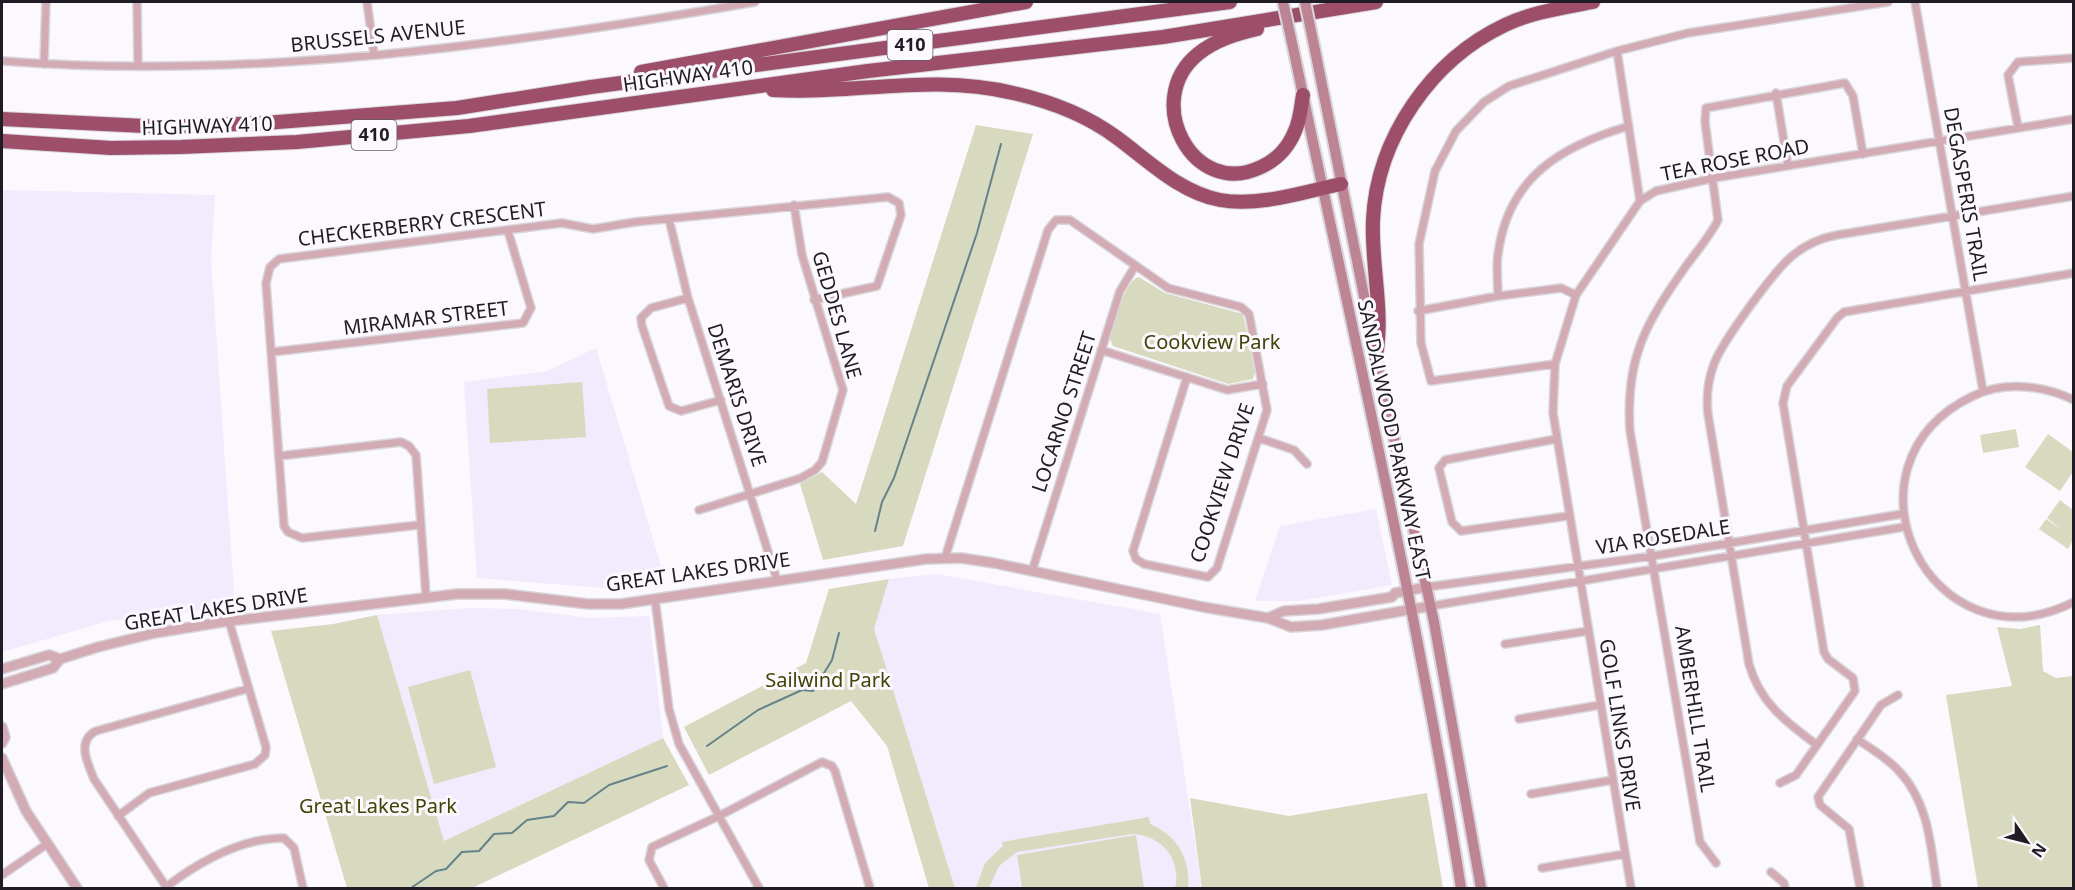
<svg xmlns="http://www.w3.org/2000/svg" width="2075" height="890" viewBox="0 0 2075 890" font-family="'Noto Sans',sans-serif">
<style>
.built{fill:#f2eafd}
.green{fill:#d7dabf}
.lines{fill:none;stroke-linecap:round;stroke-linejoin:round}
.stream{stroke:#65828a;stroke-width:2}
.minor-casing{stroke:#d8d6db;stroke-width:10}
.tertiary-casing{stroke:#d8d6db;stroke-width:12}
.secondary-casing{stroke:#d8d6db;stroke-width:14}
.motorway-casing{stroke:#d8d6db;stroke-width:16}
.minor{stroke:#d3abb5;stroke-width:7}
.tertiary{stroke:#d3abb5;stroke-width:9}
.secondary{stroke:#bd8494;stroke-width:10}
.motorway{stroke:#9d4e68;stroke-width:14}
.secondary-bridge-casing{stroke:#d8d6db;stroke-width:14;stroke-linecap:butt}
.secondary-bridge{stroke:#bd8494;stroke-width:10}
.labels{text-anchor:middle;stroke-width:6;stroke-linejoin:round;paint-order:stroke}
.shield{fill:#fbf9fe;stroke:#625e66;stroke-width:1.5}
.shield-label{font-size:18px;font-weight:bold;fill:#201c25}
.street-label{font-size:20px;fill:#201c25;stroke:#fbf9fe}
.park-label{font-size:20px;fill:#424305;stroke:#fbf9fe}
</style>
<rect width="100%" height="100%" fill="#fbf9fe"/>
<path class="built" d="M2 190 215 195 211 259 235 607 109 621 2 652Z
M596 348 666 583 604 588 477 578 464 382 547 371Z
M1376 509 1392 585 1299 601H1255L1280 526Z
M937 574 1160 614 1202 888H955L874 629 889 579Z
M469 608 518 609 591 618 649 616 663 738 444 842 377 615Z"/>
<path class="green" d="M976 125 1033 134 903 546 823 560 800 484 822 472 856 504Z
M1139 277 1165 293 1243 314 1255 372 1253 379 1228 384 1113 346 1110 339C1114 325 1124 280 1139 277Z
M582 382 586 437 490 443 487 389Z
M2016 429 2019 447 1983 453 1980 435Z
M2048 434 2073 452V472L2060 491 2025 467Z
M2060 500 2073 510V540L2068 549 2039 529 2046 519 2063 531 2047 518Z
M889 579 874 629 955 888H929L887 746 851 701 709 775 684 727 806 663 829 589Z
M377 615 444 841 663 738 689 785 472 888H347L271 631 333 624Z
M2040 625 2043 671 2056 678 2073 676V888H1978L1946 695 2012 686 1997 627 2020 629Z
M470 670 496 767 434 784 408 687Z
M1427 793 1443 888H1202L1190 798 1289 816Z
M1149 817 1150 824C1177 835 1191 859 1188 888H1175C1182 859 1161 835 1132 834L1017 852 999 866 989 888H976L985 863 1003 846 1002 842Z
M1136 835 1144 888H1022L1017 855Z"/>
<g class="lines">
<path class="stream" d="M875 531 882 502 894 478 977 233 1001 144
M707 746 758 710 802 690 813 691 832 660 839 633
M411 888 436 871 446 869 462 852 479 851 494 834 512 833 527 820 554 816 568 802 584 803 609 785 667 766"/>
<defs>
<path id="minor" d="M137 2 138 65
M367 2 374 54
M1915 2 1983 391
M1617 51 1640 201
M2 61C253 80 507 45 755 2
M44 64 46 2
M1776 93 1788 166
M2018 127 2008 75 2018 62 2074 58
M669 219 688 298 777 580
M1498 296C1498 282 1496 267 1498 254 1508 177 1561 146 1629 126
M688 298 651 308 641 318 642 326 669 406 681 411 721 400
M1418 311 1498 296 1561 288 1576 295
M1101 350 1227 390 1263 384
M272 352 523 323 531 308 508 231
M1555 364 1431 381 1421 343 1419 244 1435 171 1456 131 1484 102 1509 86 1617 51 1688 33 1888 2
M2074 400C2043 385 2004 381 1973 396 1829 465 1930 674 2074 602
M1259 438 1294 450 1307 464
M1556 439 1445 460 1439 468 1452 522 1461 531 1568 516
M279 456 401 442 409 446 416 455 426 596
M699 510 801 478 815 470 822 462 843 390 802 255 794 205
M419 525 302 538 288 532 284 526 266 283 270 267 279 259 546 225 562 223 593 229 635 222 888 197 899 203 901 215 877 286 814 300
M945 558 1048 230 1056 220H1070L1168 288 1241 307 1249 314 1267 410 1217 568 1208 577 1144 564 1136 559 1133 551 1187 377
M1032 571 1120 291 1135 266
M1427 587 1653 556 1902 514
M655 599 669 709 679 744 759 888
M1431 606 1904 527
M1505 644 1588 631
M1519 719 1600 705
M1857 739C1871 749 1887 758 1898 770 1929 802 1931 847 1937 888
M1817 745C1786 722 1760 703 1749 664L1708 414C1706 397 1708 380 1714 364 1722 342 1773 272 1792 256 1805 245 1821 238 1837 235L2074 196
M1780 783 1796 775 1855 691 1853 678 1828 659 1824 652 1783 403 1787 386 1837 318 1844 312 2074 273
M1531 794 1613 780
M118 816 149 793 255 764 265 755 266 747 229 621
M1716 863 1700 842 1630 431C1625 358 1646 323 1686 266 1697 251 1710 236 1718 220L1705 122 1706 108 1845 83 1853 96 1863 154
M1542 868 1625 854
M1771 872 1784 883 1785 888
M2 875 47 844
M166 887C199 862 241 838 284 838L294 848 303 888
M167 888 94 779C88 764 76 741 96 731L247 689
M664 888 649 860 652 847 719 816 822 762 832 766 835 771 870 888
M1631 888 1553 413 1555 364 1576 295 1640 201 1656 191 1714 178 2074 119
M1860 888 1849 829 1820 805 1818 797 1881 705 1898 695"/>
<path id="tertiary" d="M1268 618 1284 611 1318 609 1392 597 1395 593 1427 587
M2 669 49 655 60 659
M2 684 53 668 60 659 98 647 155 633 222 622 457 594H505L588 604H621L926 559 961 558 994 563 1203 607 1268 618 1291 627 1322 625 1431 606
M2 727 5 737 2 743
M2 758 26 811 77 888"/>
<path id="secondary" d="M1315 50 1376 356 1434 622 1481 888
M1294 52C1352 331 1417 607 1461 888"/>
<path id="motorway" d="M1257 29C1236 34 1215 40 1198 54 1141 100 1193 200 1261 167 1278 159 1288 148 1295 131 1300 120 1301 107 1303 95
M641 72 1026 2
M773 90C853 95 931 73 1013 93 1049 101 1086 115 1116 137 1149 161 1179 192 1220 200 1259 207 1303 192 1341 184
M2 119 165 127 265 123 457 108 591 87 1230 2
M2 141 111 148 181 147 297 142 469 126 868 71 1163 37 1376 2
M1376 356C1384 311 1371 265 1373 220 1377 138 1431 60 1505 25 1532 12 1563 8 1593 2"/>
</defs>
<use href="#minor" class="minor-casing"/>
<use href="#tertiary" class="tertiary-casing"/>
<use href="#secondary" class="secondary-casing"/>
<use href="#motorway" class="motorway-casing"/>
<use href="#minor" class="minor"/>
<use href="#tertiary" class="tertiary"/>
<use href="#secondary" class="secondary"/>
<use href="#motorway" class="motorway"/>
<defs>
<path id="secondary-bridge" d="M1283 2 1294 52
M1305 2 1315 50"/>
</defs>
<use href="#secondary-bridge" class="secondary-bridge-casing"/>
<use href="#secondary-bridge" class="secondary-bridge"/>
</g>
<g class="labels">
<g class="shield">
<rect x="887.5" y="30" width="45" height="30" rx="4.5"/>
<rect x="351.5" y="120" width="45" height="30" rx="4.5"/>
</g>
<g class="shield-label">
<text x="910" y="51">410</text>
<text x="374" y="141">410</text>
</g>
<g class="street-label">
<text transform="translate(378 36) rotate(-6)" y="7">BRUSSELS AVENUE</text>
<text transform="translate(688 76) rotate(-8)" y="7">HIGHWAY 410</text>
<text transform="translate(207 126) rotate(-2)" y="7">HIGHWAY 410</text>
<text transform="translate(1735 160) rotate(-11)" y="7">TEA ROSE ROAD</text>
<text transform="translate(1966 194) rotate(80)" y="7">DEGASPERIS TRAIL</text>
<text transform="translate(422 224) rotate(-7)" y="7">CHECKERBERRY CRESCENT</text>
<text transform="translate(837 315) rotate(74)" y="7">GEDDES LANE</text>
<text transform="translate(426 318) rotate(-7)" y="7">MIRAMAR STREET</text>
<text transform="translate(737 395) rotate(72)" y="7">DEMARIS DRIVE</text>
<text transform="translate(1064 412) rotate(-72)" y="7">LOCARNO STREET</text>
<text transform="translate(1394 440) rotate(78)" y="7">SANDALWOOD PARKWAY EAST</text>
<text transform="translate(1222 483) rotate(-72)" y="7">COOKVIEW DRIVE</text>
<text transform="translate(1663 537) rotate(-9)" y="7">VIA ROSEDALE</text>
<text transform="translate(698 572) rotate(-8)" y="7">GREAT LAKES DRIVE</text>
<text transform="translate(216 609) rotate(-9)" y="7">GREAT LAKES DRIVE</text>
<text transform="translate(1695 709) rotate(81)" y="7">AMBERHILL TRAIL</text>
<text transform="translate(1620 725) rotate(81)" y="7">GOLF LINKS DRIVE</text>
</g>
<g class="park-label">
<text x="1212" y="349">Cookview Park</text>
<text x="828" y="687">Sailwind Park</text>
<text x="378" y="813">Great Lakes Park</text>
</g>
</g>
<rect width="2075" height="890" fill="none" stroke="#201c25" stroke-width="6"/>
<g transform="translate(2027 842) rotate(125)" stroke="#fbf9fe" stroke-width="4.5" paint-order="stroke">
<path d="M0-4.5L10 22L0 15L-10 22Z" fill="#201c25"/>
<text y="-9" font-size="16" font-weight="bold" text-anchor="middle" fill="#201c25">N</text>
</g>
</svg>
